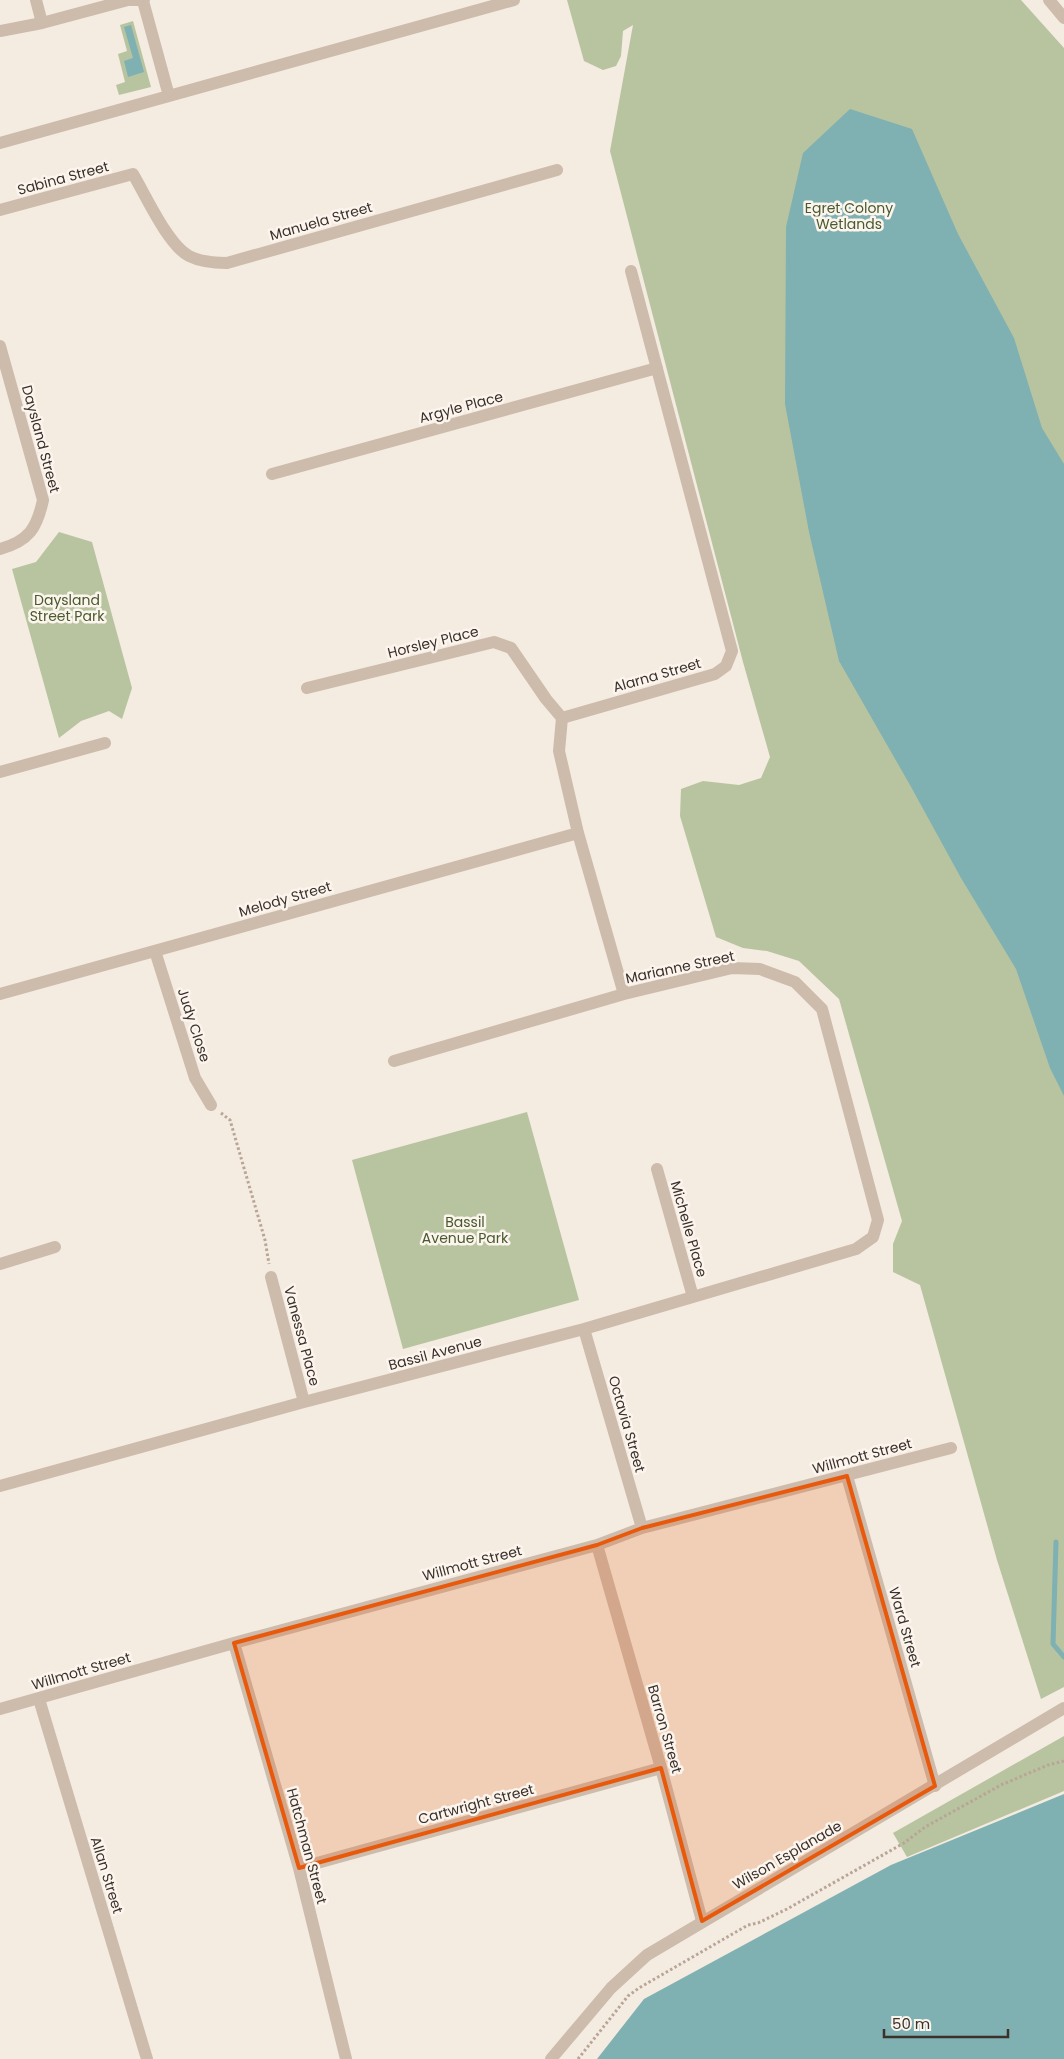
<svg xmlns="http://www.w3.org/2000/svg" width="1064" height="2059" viewBox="0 0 1064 2059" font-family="Poppins,sans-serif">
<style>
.green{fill:#b8c4a0}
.water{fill:#7fb0b2}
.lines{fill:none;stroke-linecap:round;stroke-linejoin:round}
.stream{stroke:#7fb0b2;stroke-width:5}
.path{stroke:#b9a596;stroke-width:3;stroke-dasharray:2.5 2.5;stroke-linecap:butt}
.minor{stroke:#cdbbac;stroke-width:12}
.tertiary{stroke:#cdbbac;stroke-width:12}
.marked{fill:#e8590c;fill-opacity:0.2;stroke:#e8590c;stroke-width:4;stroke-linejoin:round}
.labels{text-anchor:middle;stroke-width:5;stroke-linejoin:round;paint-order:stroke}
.street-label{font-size:14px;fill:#3b302b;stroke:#fbf5ee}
.park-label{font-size:14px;fill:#4a5a2e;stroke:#fbf5ee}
</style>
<rect width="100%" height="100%" fill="#f4ebe1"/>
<path class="green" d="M567 0H1021L1064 48V1687L1041 1699 997 1560 920 1285 893 1272V1244L902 1221 839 999 799 961 767 951 743 948 716 937 680 816 681 789 703 781 739 785 761 778 770 757 743 662 610 151 633 25 623 31 621 56 616 66 603 70 584 61Z
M133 21 151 87 119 95 116 85 125 82 118 54 127 51 120 25Z
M59 532 92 542 132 688 122 719 109 711 81 721 59 738 12 569 36 562Z
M527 1112 579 1300 403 1349 352 1160Z
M1064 1736V1791L907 1857 893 1833Z"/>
<path class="water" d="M131 25 144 72 128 77 124 61 133 58 124 27Z
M850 109 912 129 958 234 1014 338 1042 428 1064 464V1096L1050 1068 1016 969 961 878 910 785 839 661 809 532 785 404 786 227 803 153Z
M1064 1794V2059H597L644 1999 891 1865Z"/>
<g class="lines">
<path class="stream" d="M1056 1542 1053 1644 1064 1657"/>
<path class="path" d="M221 1113 230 1120 265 1240 269 1264
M578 2059 628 1996 639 1988 748 1925 758 1923 787 1909 904 1843 925 1827 1001 1785 1048 1765 1064 1761"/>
<path class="minor" d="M36 0 42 23
M1049 0 1064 18
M143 1 169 96
M0 31 42 23 128 0H144
M0 143 514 0
M0 210 133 174C146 196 168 245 189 256 201 262 214 263 227 263L557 170
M0 346 43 500C37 528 29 541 0 549
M272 474 657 368
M307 688 494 642 511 648 546 699 562 718
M0 772 105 743
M155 951 195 1078 211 1105
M0 994 578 833
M624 994 578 833 559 751 562 718 715 674 726 666 732 651 631 271
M657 1169 693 1297
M0 1264 55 1247
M271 1277 304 1402
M584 1329 642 1528
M847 1476 935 1786
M0 1486 304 1402 584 1329 856 1249 873 1237 878 1220 822 1009 795 982 760 969 732 968 624 994 394 1061
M597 1545 661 1768 702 1921
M234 1643 299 1868 346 2059
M39 1699 147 2059
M0 1709 234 1643 597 1545 642 1528 951 1448
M299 1868 661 1768"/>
<path class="tertiary" d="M551 2059 611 1988 647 1955 1064 1708"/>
</g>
<path class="marked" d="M847 1476 935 1786 702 1921 661 1768 299 1868 234 1643 597 1545 642 1528Z"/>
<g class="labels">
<g class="street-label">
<text transform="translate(63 178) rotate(-15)" y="5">Sabina Street</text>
<text transform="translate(321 221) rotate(-16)" y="5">Manuela Street</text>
<text transform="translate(461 407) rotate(-15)" y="5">Argyle Place</text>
<text transform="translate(41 439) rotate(75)" y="5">Daysland Street</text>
<text transform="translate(433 642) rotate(-14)" y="5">Horsley Place</text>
<text transform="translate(657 675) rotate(-16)" y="5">Alarna Street</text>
<text transform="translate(285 899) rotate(-16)" y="5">Melody Street</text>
<text transform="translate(680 967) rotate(-12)" y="5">Marianne Street</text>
<text transform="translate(194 1025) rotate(72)" y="5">Judy Close</text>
<text transform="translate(689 1229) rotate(74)" y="5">Michelle Place</text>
<text transform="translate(302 1336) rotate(75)" y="5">Vanessa Place</text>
<text transform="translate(435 1353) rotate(-15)" y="5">Bassil Avenue</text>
<text transform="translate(627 1424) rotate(74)" y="5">Octavia Street</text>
<text transform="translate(862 1456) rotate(-15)" y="5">Willmott Street</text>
<text transform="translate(472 1563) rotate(-15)" y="5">Willmott Street</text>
<text transform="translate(905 1627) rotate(74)" y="5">Ward Street</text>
<text transform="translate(81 1671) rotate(-16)" y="5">Willmott Street</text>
<text transform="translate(665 1729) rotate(74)" y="5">Barron Street</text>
<text transform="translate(476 1804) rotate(-15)" y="5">Cartwright Street</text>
<text transform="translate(307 1846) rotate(75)" y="5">Hatchman Street</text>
<text transform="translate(787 1855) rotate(-30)" y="5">Wilson Esplanade</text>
<text transform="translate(107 1875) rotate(73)" y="5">Allan Street</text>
</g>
<g class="park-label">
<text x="849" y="213">Egret Colony<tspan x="849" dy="16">Wetlands</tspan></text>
<text x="67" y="605">Daysland<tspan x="67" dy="16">Street Park</tspan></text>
<text x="465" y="1227">Bassil<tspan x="465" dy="16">Avenue Park</tspan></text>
</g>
</g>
<path d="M884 2029v8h124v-8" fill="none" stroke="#3b302b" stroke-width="2.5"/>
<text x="892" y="2029" font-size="15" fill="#3b302b" stroke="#fbf5ee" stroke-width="4" paint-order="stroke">50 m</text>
</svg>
